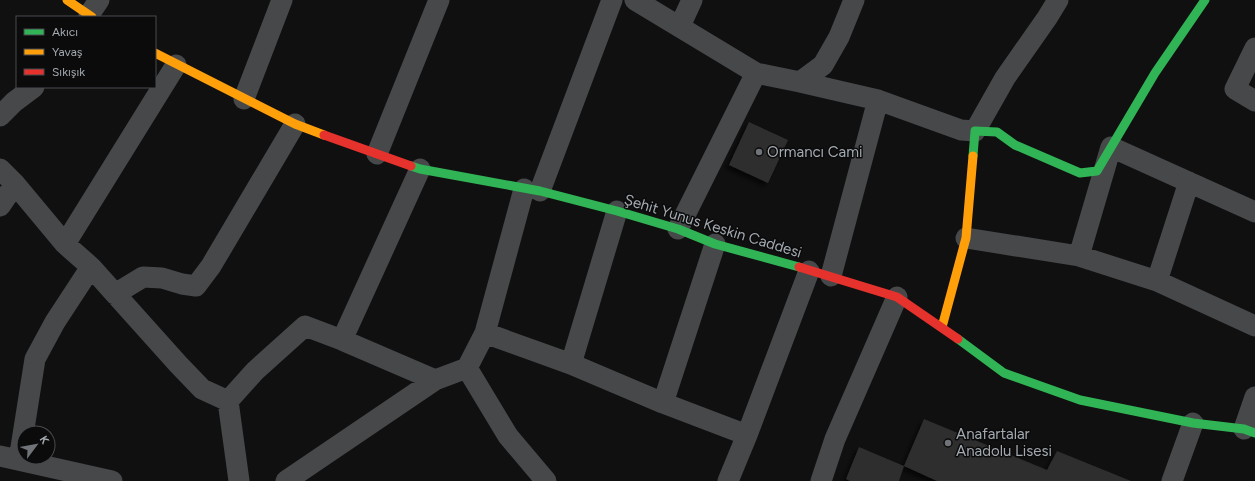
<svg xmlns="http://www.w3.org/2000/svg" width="1255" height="481" viewBox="0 0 1255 481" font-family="Figtree,sans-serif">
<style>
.building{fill:#2e2e2f;filter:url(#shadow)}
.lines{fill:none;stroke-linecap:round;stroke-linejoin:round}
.street{stroke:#46484a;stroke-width:21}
.fast{stroke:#30b455;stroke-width:9}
.slow{stroke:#ff9f0a;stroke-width:9}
.jam{stroke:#e5322d;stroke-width:9}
.poi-dot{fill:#707478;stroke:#0b0b0c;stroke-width:1.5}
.labels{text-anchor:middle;stroke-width:3;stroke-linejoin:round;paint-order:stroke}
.poi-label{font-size:15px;fill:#a3aab0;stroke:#0b0b0c;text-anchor:start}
.street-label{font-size:15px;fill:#a3aab0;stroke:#0b0b0c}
</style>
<defs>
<filter id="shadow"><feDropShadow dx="-3.5" dy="3.5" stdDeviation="2" flood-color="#0009"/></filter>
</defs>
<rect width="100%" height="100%" fill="#101011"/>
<path class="building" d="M749 122 788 140 768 183 729 165Z
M924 419 1047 470 1057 451 1131 481H937L904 466Z
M859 447 904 466 899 481H850L846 479Z"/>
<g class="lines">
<path class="street" d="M635 0 756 73 800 82 823 65 839 37 854 0
M89 15 99 0
M680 26 692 0
M1255 48 1235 89 1255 101
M800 82 878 100 961 130 975 131 1005 78 1047 18 1058 0
M244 99 282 0
M0 116 14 102 34 87
M377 154 439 0
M0 169 15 184 65 244 91 267 178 364 202 389 228 401
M540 191 612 0
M0 206 15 184
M678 229 756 73
M966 238 1079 256 1157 281 1255 326
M65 244 176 65
M1079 256 1111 147 1255 212
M831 276 878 100
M1157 281 1189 182
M115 294 143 277 162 278 182 284 196 286 211 266 295 124
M485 333 571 364 663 403 747 435 809 271
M342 340 420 169
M571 364 617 211
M467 368 508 436 546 481
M663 403 715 244
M1244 429 1255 397
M0 456 112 481
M19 460 35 359 55 322 91 267
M239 481 228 401 255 371 305 326 342 340 435 380
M286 481 435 380 467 368 485 333 524 189
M728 481 747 435
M821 481 835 439 897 297
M1172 481 1193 423"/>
<path class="fast" d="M973 156 975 131 997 132 1015 145 1080 173 1097 171 1155 73 1205 0
M411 166 420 169 540 191 617 211 678 229 715 244 799 267
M958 339 1004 373 1080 400 1193 423 1244 429 1255 433"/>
<path class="slow" d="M67 0 92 17
M155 53 295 124 324 135
M942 327 966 238 973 156"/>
<path class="jam" d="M324 135 411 166
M799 267 897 297 958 339"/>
</g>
<g class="poi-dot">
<circle cx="759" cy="152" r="4"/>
<circle cx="948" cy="443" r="4"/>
</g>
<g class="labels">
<g class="poi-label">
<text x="767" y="157">Ormancı Cami</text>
<text x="956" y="439">Anafartalar<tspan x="956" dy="17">Anadolu Lisesi</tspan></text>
</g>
<g class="street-label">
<text transform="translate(713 226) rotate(17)" y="5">Şehit Yunus Keskin Caddesi</text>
</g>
</g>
<rect x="16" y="16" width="140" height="72" fill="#0b0b0c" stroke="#484b4e"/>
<rect x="24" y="29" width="20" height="6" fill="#30b455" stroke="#484b4e"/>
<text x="52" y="36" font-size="12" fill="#a3aab0">Akıcı</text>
<rect x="24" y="49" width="20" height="6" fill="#ff9f0a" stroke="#484b4e"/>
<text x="52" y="56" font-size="12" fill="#a3aab0">Yavaş</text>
<rect x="24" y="69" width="20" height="6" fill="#e5322d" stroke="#484b4e"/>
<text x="52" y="76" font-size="12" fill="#a3aab0">Sıkışık</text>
<g transform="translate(36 445) rotate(58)"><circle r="19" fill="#0b0b0c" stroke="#484b4e"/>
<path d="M0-3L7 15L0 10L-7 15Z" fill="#707478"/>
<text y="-6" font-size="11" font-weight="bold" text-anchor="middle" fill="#a3aab0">K</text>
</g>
</svg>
